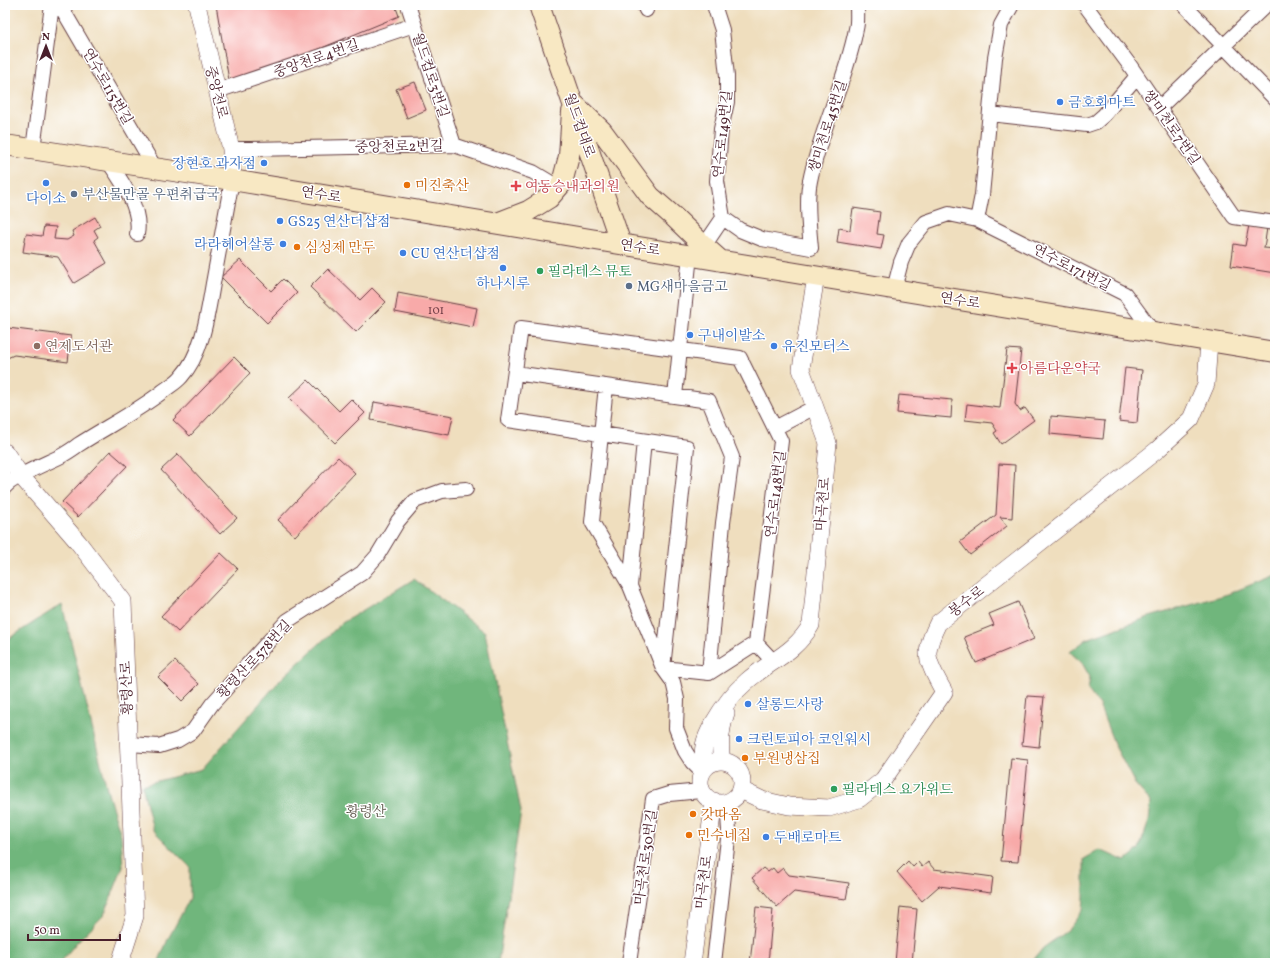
<svg xmlns="http://www.w3.org/2000/svg" width="1280" height="968" viewBox="0 0 1280 968" font-family="Vollkorn,'Noto Serif KR',serif">
<style>
.forest{fill:#70b67c;stroke:#5d6a54}
.building{fill:#f8aaa9}
.lines{fill:none;stroke-linecap:round;stroke-linejoin:round}
.minor-casing{stroke:#633c41;stroke-width:16}
.tertiary-casing{stroke:#633c41;stroke-width:18}
.secondary-casing{stroke:#633c41;stroke-width:22}
.minor{stroke:#fff;stroke-width:14}
.tertiary{stroke:#fff;stroke-width:17}
.secondary{stroke:#f8e8c3;stroke-width:20}
.shop-dot{fill:#3f7fe0;stroke:#fff;stroke-width:1.5}
.food-dot{fill:#e8710a;stroke:#fff;stroke-width:1.5}
.health-dot{fill:#e0444e;stroke:#fff;stroke-width:1.5}
.service-dot{fill:#5c6f8a;stroke:#fff;stroke-width:1.5}
.leisure-dot{fill:#2e9e5b;stroke:#fff;stroke-width:1.5}
.education-dot{fill:#8d6e63;stroke:#fff;stroke-width:1.5}
.labels{text-anchor:middle;stroke-width:3;stroke-linejoin:round;paint-order:stroke}
.number-label{font-size:12px;fill:#76424a}
.street-label{font-size:14px;fill:#4a1f2b;stroke:#fff}
.shop-label{font-size:14px;fill:#366cbe;stroke:#fff;text-anchor:start}
.food-label{font-size:14px;fill:#c56008;stroke:#fff;text-anchor:start}
.health-label{font-size:14px;fill:#be3a42;stroke:#fff;text-anchor:start}
.service-label{font-size:14px;fill:#4e5e75;stroke:#fff;text-anchor:start}
.leisure-label{font-size:14px;fill:#27864d;stroke:#fff;text-anchor:start}
.education-label{font-size:14px;fill:#785e54;stroke:#fff;text-anchor:start}
.park-label{font-size:14px;fill:#5e564a;stroke:#fff}
</style>
<rect width="100%" height="100%" fill="#fff"/>
<filter id="ink" filterUnits="userSpaceOnUse"><feTurbulence type="fractalNoise" baseFrequency=".025" numOctaves="2"/><feDisplacementMap in="SourceGraphic" scale="8" xChannelSelector="R" yChannelSelector="G"/><feConvolveMatrix kernelMatrix="1 2 1 2 8 2 1 2 1" color-interpolation-filters="sRGB"/></filter>
<filter id="wash" filterUnits="userSpaceOnUse"><feTurbulence type="fractalNoise" baseFrequency=".012" numOctaves="4" result="noise"/><feDisplacementMap in="SourceGraphic" scale="16" xChannelSelector="R" yChannelSelector="G"/><feGaussianBlur stdDeviation="0.9" result="paint"/><feColorMatrix in="noise" values="0 0 0 0 0 0 0 0 0 0 0 0 0 0 0 0 0 1.4 0 .05"/><feComposite in="paint" operator="in"/></filter>
<g filter="url(#wash)">
<rect width="100%" height="100%" fill="#efdebe"/>
<path class="forest" d="M1275 575V963H1031L1043 948 1068 930 1083 910 1084 897V859L1100 850 1125 861 1139 849 1149 821 1151 802 1135 784 1115 746 1099 705 1088 690 1090 677 1082 663 1070 652 1087 639 1146 618 1228 594Z
M414 579 485 632 521 811 498 963H158L168 939 190 898V867L153 830 142 785 202 769 282 678 342 623Z
M62 604 109 797 121 835 123 867 104 915 76 943 60 963H5V641Z"/>
<g id="blocks">
<path class="building" d="M216 5H395L399 16 230 86Z
M415 82 426 110 407 118 396 89Z
M853 208 880 212 877 234 884 235 881 249 837 242 839 228 850 230Z
M95 217 100 226 94 230 98 237 94 240 107 263 74 283 58 257 23 252 26 234 42 236 44 226 56 227 54 239 67 240 74 236 72 231Z
M1249 225 1267 228 1264 248 1275 249V273L1231 266 1234 244 1245 246Z
M240 260 271 291 283 279 297 293 267 323 221 277Z
M328 269 360 300 372 288 386 302 356 332 310 287Z
M398 293 477 308 473 327 395 312Z
M8 328 71 336 68 362 14 355 5 359V329Z
M1007 349 1021 350 1015 404 1020 411 1025 408 1034 420 1001 444 994 433 997 431 992 423 965 420 967 404 1000 408Z
M234 357 250 373 190 436 173 420Z
M1125 368 1142 370 1137 423 1119 421Z
M308 380 339 411 351 399 365 413 335 443 289 398Z
M899 395 952 400 951 418 897 413Z
M374 402 453 416 449 435 371 420Z
M1051 416 1105 421 1103 439 1050 434Z
M110 451 127 466 78 517 62 502Z
M178 454 237 518 220 534 161 470Z
M338 457 355 473 295 536 278 520Z
M999 464 1015 465 1012 518 1000 517 1007 526 970 555 960 542 996 515Z
M221 553 238 569 178 632 161 616Z
M1018 602 1034 639 976 663 964 637 994 625 989 614Z
M175 661 199 684 182 701 158 677Z
M1027 696 1044 697 1039 747 1022 745Z
M1011 758 1028 760 1018 862 1001 861Z
M908 861 913 867 918 862 922 867 928 862 934 869 993 877 991 893 939 886 922 901 897 872Z
M763 868 768 872 773 868 777 873 783 868 789 875 849 883 846 899 794 892 777 907 752 878Z
M756 907 773 909 768 963H750Z
M900 907 917 909 912 963H895Z"/>
</g>
</g>
<g filter="url(#ink)">
<use href="#blocks" fill-opacity="0" stroke="#633c41" stroke-width="1"/>
<g class="lines">
<defs>
<path id="minor" d="M60 5 155 168
M408 5 454 145
M644 5 646 10
M714 5 722 30 727 76V102L721 129 717 181 723 218 740 230 762 239 811 248C809 228 806 199 810 181 820 130 846 81 856 29 858 22 857 13 857 5
M1085 5 1131 67 1234 217 1275 223
M1184 5 1275 99
M217 91 414 25
M1159 108 1266 5
M990 114 1087 125 1096 122 1104 115 1137 76
M33 149 52 5
M231 149H251L454 145 533 172 558 187
M108 161C121 180 142 209 137 234
M977 220 982 195 995 58 1001 25 1012 5
M704 246 723 218
M894 289 901 262 909 243 926 222 949 214 977 220 1125 294 1153 332
M521 328 740 358 781 441 756 643 709 673 663 668 687 447 508 420Z
M515 373 709 401 732 457 723 523 709 673
M606 386 592 522 630 586 663 668 673 682 677 699 676 728 685 751 692 762 702 772
M675 396 690 255
M775 428 815 407
M5 487C12 477 50 462 63 455 68 452 73 449 78 445 106 427 136 412 162 392 168 387 176 383 181 377 204 352 208 310 214 278 220 245 226 212 232 180
M630 586 644 441
M756 643 773 661
M129 744 159 746 178 740 193 731 212 704 287 621 362 573 377 556 398 521 415 501 442 491 466 489
M629 963 653 799 669 794 701 791
M714 963 729 830 727 803"/>
<path id="tertiary" d="M197 5 231 149 232 180
M5 452 21 476 78 542 123 601 135 916 120 963
M722 761C719 744 720 730 726 713
M700 782a21 21 0 1 1 42 0a21 21 0 1 1-42 0Z
M706 767C700 751 705 738 713 724 722 708 733 693 747 681 770 661 795 653 811 625L828 443 801 369 816 276
M741 790 762 800 789 806 829 808 859 799 883 780 944 692C939 683 927 662 928 652 929 642 934 631 938 623L1157 450 1191 419 1206 384 1209 341
M692 963 714 801"/>
<path id="secondary" d="M539 5 621 244
M575 105 602 131 650 196 674 217 704 246 721 261
M5 145 232 180 1275 352
M497 223 528 211 549 198 562 183 569 156 572 112"/>
</defs>
<use href="#minor" class="minor-casing"/>
<use href="#tertiary" class="tertiary-casing"/>
<use href="#secondary" class="secondary-casing"/>
<use href="#minor" class="minor"/>
<use href="#tertiary" class="tertiary"/>
<use href="#secondary" class="secondary"/>
</g>
</g>
<g class="shop-dot">
<circle cx="1060" cy="102" r="4"/>
<circle cx="264" cy="163" r="4"/>
<circle cx="46" cy="183" r="4"/>
<circle cx="280" cy="221" r="4"/>
<circle cx="283" cy="244" r="4"/>
<circle cx="403" cy="253" r="4"/>
<circle cx="503" cy="268" r="4"/>
<circle cx="690" cy="335" r="4"/>
<circle cx="774" cy="346" r="4"/>
<circle cx="748" cy="704" r="4"/>
<circle cx="739" cy="739" r="4"/>
<circle cx="766" cy="837" r="4"/>
</g>
<g class="food-dot">
<circle cx="407" cy="185" r="4"/>
<circle cx="297" cy="247" r="4"/>
<circle cx="745" cy="758" r="4"/>
<circle cx="693" cy="814" r="4"/>
<circle cx="689" cy="835" r="4"/>
</g>
<g class="health-dot">
<path d="M514 180h4v4h4v4h-4v4h-4v-4h-4v-4h4z"/>
<path d="M1010 362h4v4h4v4h-4v4h-4v-4h-4v-4h4z"/>
</g>
<g class="service-dot">
<circle cx="74" cy="194" r="4"/>
<circle cx="629" cy="286" r="4"/>
</g>
<g class="leisure-dot">
<circle cx="540" cy="271" r="4"/>
<circle cx="834" cy="789" r="4"/>
</g>
<circle class="education-dot" cx="37" cy="346" r="4"/>
<g class="labels">
<g class="number-label">
<text x="436" y="314">101</text>
</g>
<g class="street-label">
<text transform="translate(316 58) rotate(-19)" y="5">중앙천로4번길</text>
<text transform="translate(431 75) rotate(72)" y="5">월드컵로3번길</text>
<text transform="translate(108 86) rotate(60)" y="5">연수로115번길</text>
<text transform="translate(217 92) rotate(76)" y="5">중앙천로</text>
<text transform="translate(580 125) rotate(71)" y="5">월드컵대로</text>
<text transform="translate(827 126) rotate(-72)" y="5">쌍미천로45번길</text>
<text transform="translate(1172 127) rotate(55)" y="5">쌍미천로7번길</text>
<text transform="translate(722 134) rotate(-84)" y="5">연수로149번길</text>
<text transform="translate(399 146) rotate(-1)" y="5">중앙천로2번길</text>
<text transform="translate(321 194) rotate(9)" y="5">연수로</text>
<text transform="translate(640 247) rotate(9)" y="5">연수로</text>
<text transform="translate(1072 267) rotate(27)" y="5">연수로171번길</text>
<text transform="translate(960 300) rotate(9)" y="5">연수로</text>
<text transform="translate(775 494) rotate(-83)" y="5">연수로148번길</text>
<text transform="translate(822 504) rotate(-85)" y="5">마곡천로</text>
<text transform="translate(966 601) rotate(-38)" y="5">봉수로</text>
<text transform="translate(254 659) rotate(-47)" y="5">황령산로578번길</text>
<text transform="translate(126 688) rotate(-92)" y="5">황령산로</text>
<text transform="translate(645 857) rotate(-82)" y="5">마곡천로30번길</text>
<text transform="translate(703 882) rotate(-82)" y="5">마곡천로</text>
</g>
<g class="shop-label">
<text x="1068" y="107">금호회마트</text>
<text x="256" y="168" text-anchor="end">장현호 과자점</text>
<text x="46" y="203" text-anchor="middle">다이소</text>
<text x="288" y="226">GS25 연산더샵점</text>
<text x="275" y="249" text-anchor="end">라라헤어살롱</text>
<text x="411" y="258">CU 연산더샵점</text>
<text x="503" y="288" text-anchor="middle">하나시루</text>
<text x="698" y="340">구내이발소</text>
<text x="782" y="351">유진모터스</text>
<text x="756" y="709">살롱드사랑</text>
<text x="747" y="744">크린토피아 코인워시</text>
<text x="774" y="842">두배로마트</text>
</g>
<g class="food-label">
<text x="415" y="190">미진축산</text>
<text x="305" y="252">심성제 만두</text>
<text x="753" y="763">부원냉삼집</text>
<text x="701" y="819">갓따옴</text>
<text x="697" y="840">민수네집</text>
</g>
<g class="health-label">
<text x="525" y="191">여동승내과의원</text>
<text x="1020" y="373">아름다운약국</text>
</g>
<g class="service-label">
<text x="82" y="199">부산물만골 우편취급국</text>
<text x="637" y="291">MG새마을금고</text>
</g>
<g class="leisure-label">
<text x="548" y="276">필라테스 뮤토</text>
<text x="842" y="794">필라테스 요가위드</text>
</g>
<g class="education-label">
<text x="45" y="351">연제도서관</text>
</g>
<g class="park-label">
<text x="366" y="816">황령산</text>
</g>
</g>
<rect width="1280" height="968" fill="none" stroke="#fff" stroke-width="20"/>
<g transform="translate(46 46)" stroke="#ffffff" stroke-width="3" paint-order="stroke">
<path d="M0-3L7 15L0 10L-7 15Z" fill="#4a1f2b"/>
<text y="-6" font-size="11" font-weight="bold" text-anchor="middle" fill="#4a1f2b">N</text>
</g>
<path d="M28 934v6h92v-6" fill="none" stroke="#4a1f2b" stroke-width="2"/>
<text x="34" y="934" font-size="12" fill="#4a1f2b" stroke="#ffffff" stroke-width="3" paint-order="stroke">50 m</text>
</svg>
